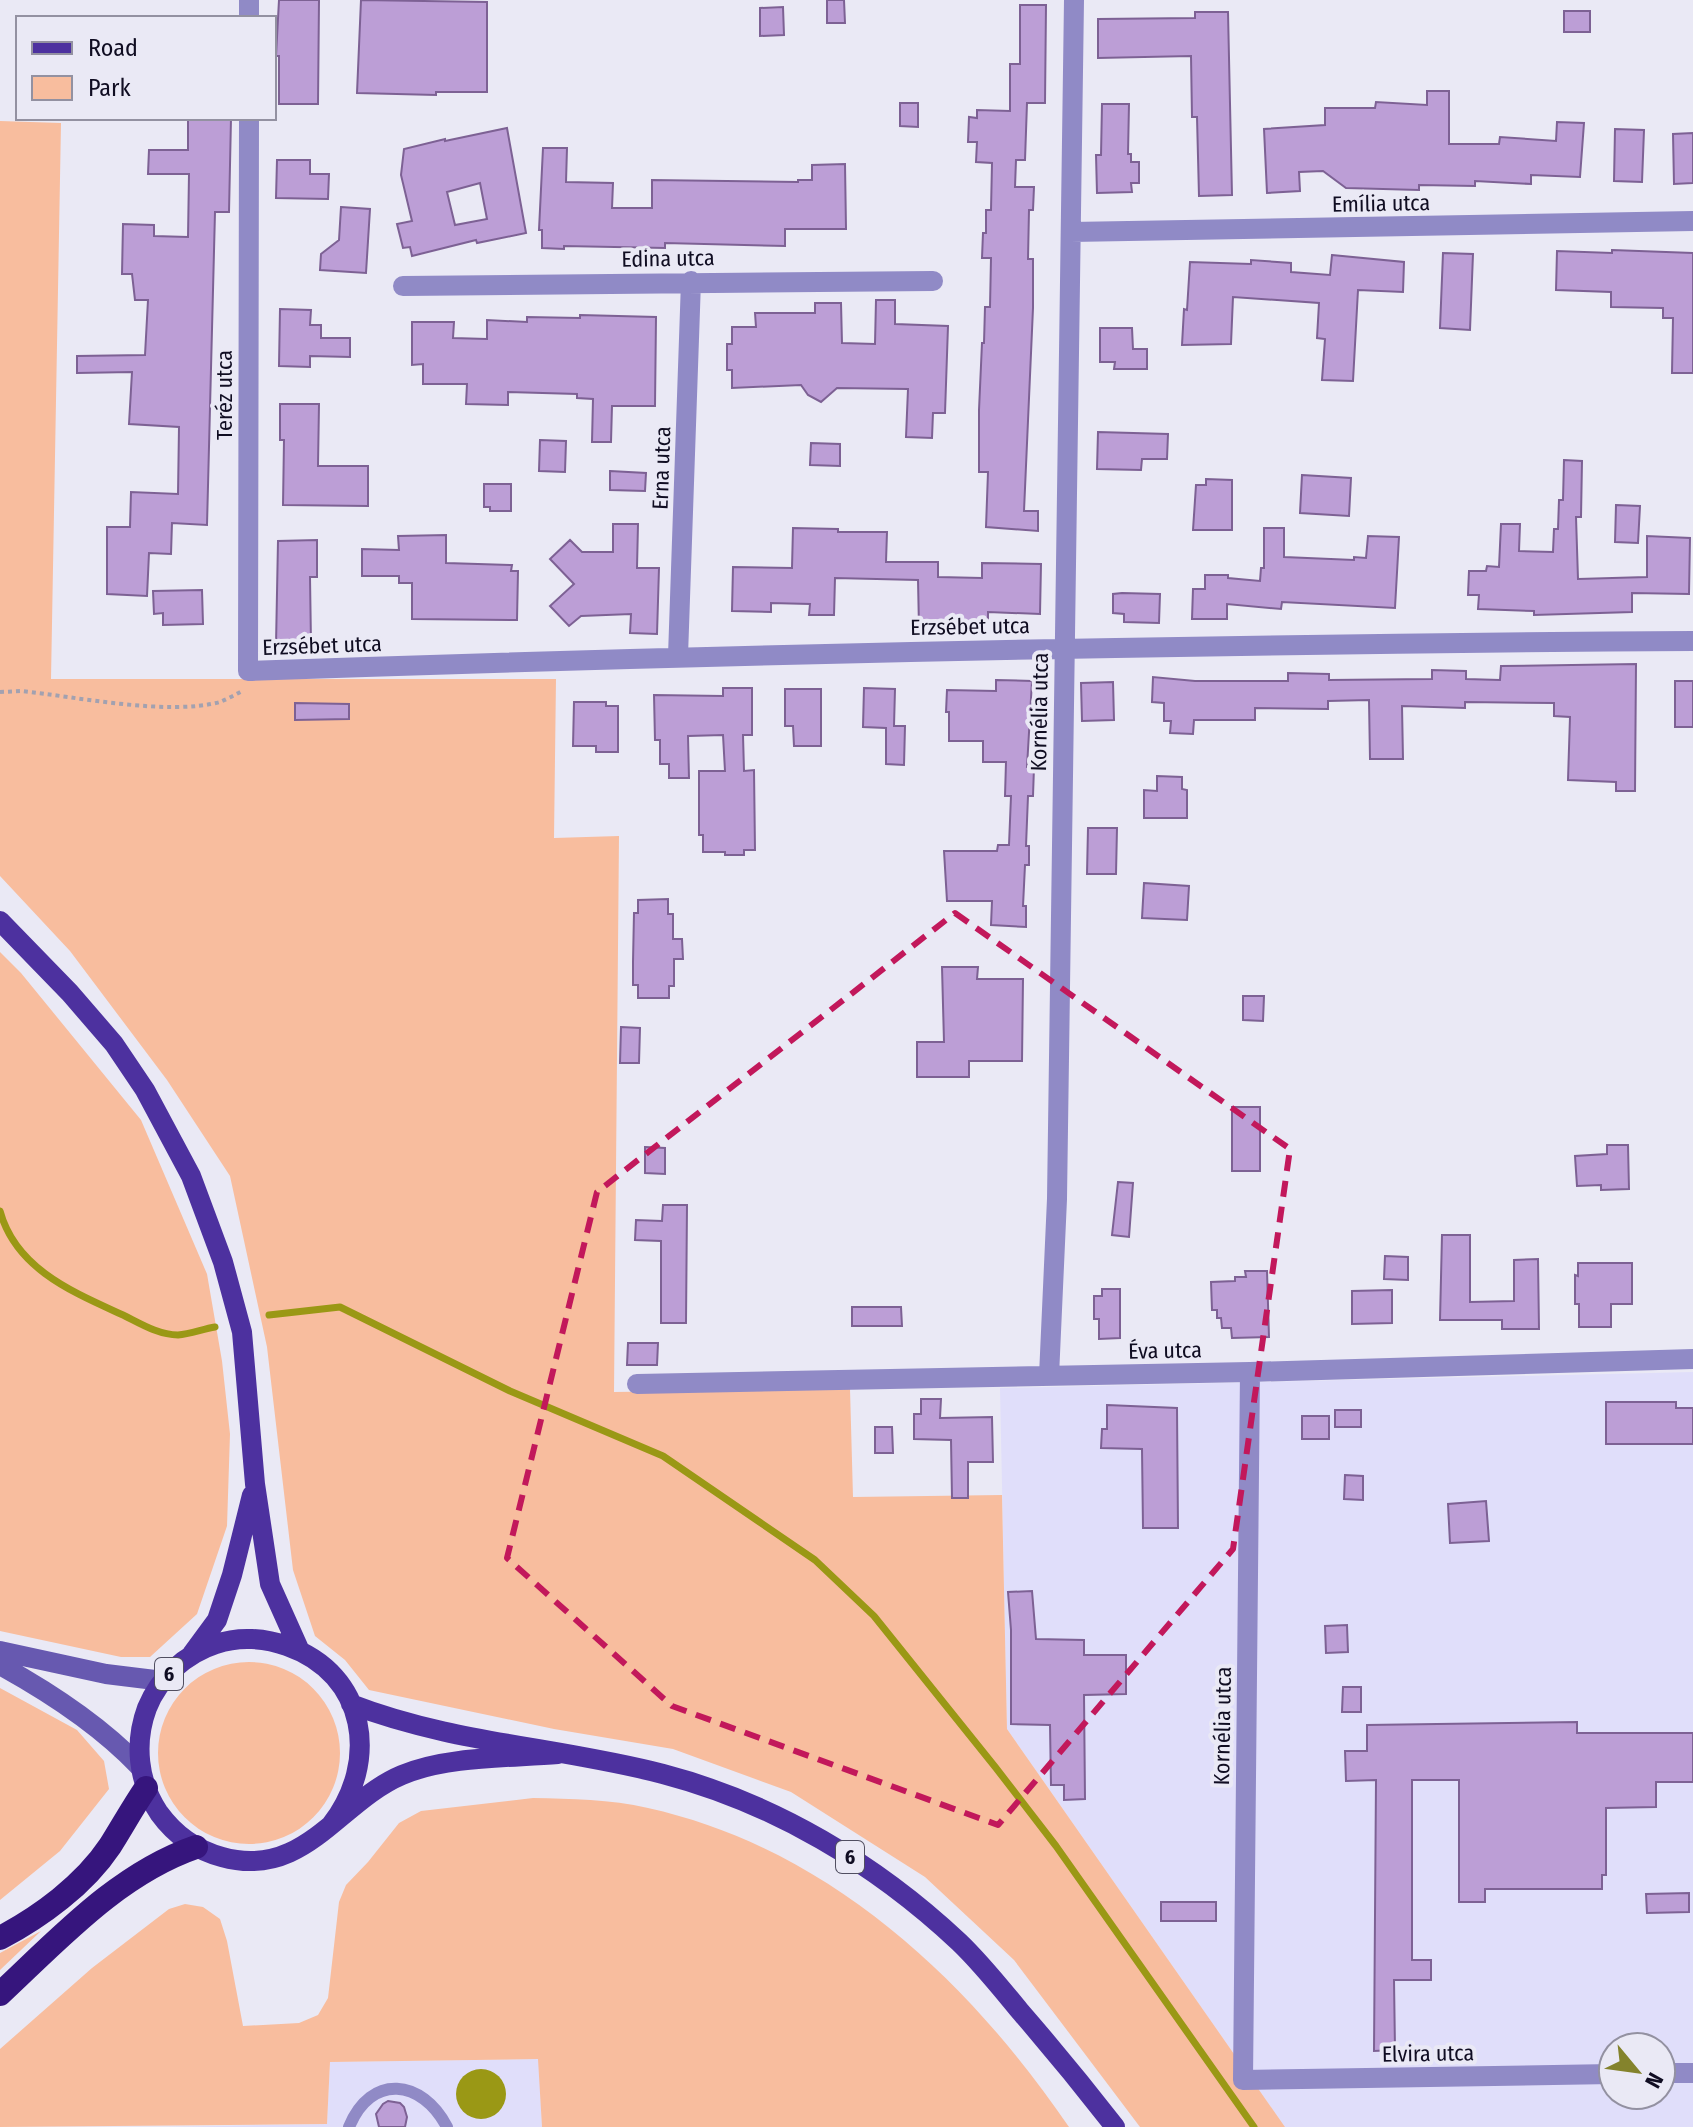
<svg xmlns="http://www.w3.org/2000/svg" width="1693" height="2127" viewBox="0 0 1693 2127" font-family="'Fira Sans Condensed',sans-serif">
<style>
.built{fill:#e0defa;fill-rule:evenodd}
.green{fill:#f8bd9e}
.water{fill:#9a9815}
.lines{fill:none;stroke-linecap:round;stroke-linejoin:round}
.stream{stroke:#9a9815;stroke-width:7}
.building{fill:#bc9ed6;stroke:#7d6194;stroke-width:2;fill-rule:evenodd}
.path{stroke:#a2a1b0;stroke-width:4;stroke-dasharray:4 4;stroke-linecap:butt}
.lane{stroke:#908ac6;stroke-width:12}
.street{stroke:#908ac6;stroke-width:20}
.secondary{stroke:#6759b0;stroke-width:20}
.primary{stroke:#4d319f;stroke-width:20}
.highway{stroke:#36157d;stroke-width:24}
.marked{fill:none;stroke:#c2185b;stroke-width:6;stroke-dasharray:16 10;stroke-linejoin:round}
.labels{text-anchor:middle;stroke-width:8;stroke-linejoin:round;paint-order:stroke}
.shield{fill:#eae9f5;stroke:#514f61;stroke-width:2}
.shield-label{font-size:20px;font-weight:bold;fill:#100d22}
.street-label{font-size:22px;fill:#100d22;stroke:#eae9f5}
</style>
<rect width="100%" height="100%" fill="#eae9f5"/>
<path class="built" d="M1693 1372V2127H1285L1007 1729 1000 1388ZM1613 2047H1661V2095H1613Z
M539 2059 542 2127H166L327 2124 330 2062Z"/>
<path class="green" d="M0 121 61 123 51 679H556L554 838 619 836 614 1392 850 1389 853 1497 1002 1495 1007 1729 1285 2127H1140L1014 1960 925 1877 791 1792 673 1749 554 1729 369 1690 345 1660 315 1636 293 1570 267 1347 230 1176 167 1080 70 951 0 876Z
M0 952 21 973 141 1120 207 1274 222 1361 230 1434 227 1526 197 1614 150 1657H121L0 1631Z
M158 1753a91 91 0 1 1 182 0a91 91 0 1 1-182 0Z
M0 1688 77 1730 104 1761 109 1789 60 1851 0 1900Z
M533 1798C571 1799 610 1799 648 1808 828 1848 968 1979 1069 2127H542L538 2059 330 2062 327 2124 0 2127V2049L92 1968 169 1909 185 1904 203 1907 220 1919 227 1941 243 2026 299 2023 318 2015 328 1998 339 1902 346 1885 368 1862 399 1823 421 1811Z
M41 1931 0 1970V1953Z"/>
<path class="water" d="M456 2094a25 25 0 1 1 50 0a25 25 0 1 1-50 0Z"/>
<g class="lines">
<path class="stream" d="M0 1211C16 1270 75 1293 125 1316 141 1324 159 1335 178 1335 190 1334 203 1329 215 1327
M269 1315 340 1307 510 1391 663 1456 815 1560 874 1616 996 1768 1056 1846 1254 2127"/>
</g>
<path class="building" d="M279 0H319L318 104H279V56H276Z
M361 0 487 2V92H436V95L357 93Z
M827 0H844L845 23H827Z
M1020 5H1046L1045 103H1027L1025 160H1016L1015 187H1034L1033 210H1029L1028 259H1033V308L1024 511H1038V531L986 527 988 472H979V410L982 343H984L985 307H990L991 258H982L983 233H986V210H991L992 163 976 162 977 142H968L969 117 977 118V110L1010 111V64H1020Z
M783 7 784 35 760 36V8Z
M1564 11H1590V32H1564Z
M1195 12H1228L1232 195 1199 196 1197 117H1192L1191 56 1098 58V19L1195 18Z
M1427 91H1449V144H1499L1500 137 1556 141 1557 122 1584 123 1580 177 1531 175V184L1475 181V186L1419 185V190L1346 188 1323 171 1299 172 1300 191 1267 193 1264 129 1325 125V108H1375L1376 102 1427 105Z
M900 103H918V127L900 126Z
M1102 104H1129L1128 154H1131V162H1139V183H1131L1132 192 1097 193 1096 155H1101Z
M188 118H231L229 212H215L207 525 172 523 171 554 149 553 147 596 107 594V527H130L131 492 178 494 179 427 129 424 132 372 77 373V356L145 355 148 300H135L132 274H122L123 224 154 225V236L188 237 189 174H148L149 150H188Z
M507 128 526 233 477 243 476 240 412 256 410 247 403 248 397 224 412 221 401 175 404 149 445 139V141ZM480 183 487 219 455 225 447 192Z
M1615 129 1644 130 1642 182 1614 181Z
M1693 133V183L1674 184 1673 134Z
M543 148H567L566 182 613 183 612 208H652V180L798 182V180H812V165L845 164 846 229H785V246L665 243V248L564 246V249L542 248V230H539Z
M277 160H310V174H329L328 199 276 198Z
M341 207 370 209 366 273 320 270 321 254 339 240Z
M1612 250 1693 253V373H1672L1673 318H1663V308L1611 307V292L1556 290 1557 251 1612 253Z
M1443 253 1473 254 1470 330 1440 328Z
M1332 255 1404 262 1403 292 1358 290 1353 381 1322 380 1325 339 1317 338 1319 303 1233 297 1231 344 1182 345 1184 309 1187 310 1190 262 1251 264V260L1291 263V272L1330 275Z
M876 300H895V324L948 326 945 413H933L932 438 906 437 908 389 837 388 821 402 808 395 801 385 732 388V370H727V344H732V327H756L755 313H815V303H841L842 343 875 344Z
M280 309 311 310 310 325H321V338H350V357L310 356V367L279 366Z
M580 315 656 317 655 406H612L611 442H592L593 399 577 398V394L508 392V405L466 404 467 384H423V364L412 365V322H454L453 338 487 339V320L527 322V317L580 318Z
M1100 328H1132L1133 349H1147V369H1114L1115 362H1100Z
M280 404H319L318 466H368V506L283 505 284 440H280Z
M1098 432 1168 434 1167 459H1142L1141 470 1097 469Z
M540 440 566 441 565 472 539 471Z
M811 443 840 444V466L810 465Z
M1564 460 1582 461 1581 517H1576L1578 579 1647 577V536L1690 538 1689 594 1632 593V612L1534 615V611L1478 609 1479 595H1468L1469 571H1486L1487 566 1499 567 1501 524H1520L1519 551 1553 552 1554 529H1558L1559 500H1563Z
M610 471 646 473 645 491 610 490Z
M1302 475 1351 478 1349 516 1300 513Z
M1206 479 1232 480V530H1193L1196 485H1206Z
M484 484H511V511H490V507H484Z
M1616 505 1640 506 1638 543 1615 542Z
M613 524H638L637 568H659L657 634 630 633 631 614 581 616 569 626 550 606 574 584 550 559 570 540 582 552H613Z
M793 528 838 529V532H887L886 562H938V577L982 578V563L1041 564 1040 614 988 612V623H939V628H919L918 580 835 578 834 615H809L810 604 771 603V612L732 611 733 567 792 568Z
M1264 528H1284V557L1354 560V557L1366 558 1368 536 1399 537 1395 608 1282 602 1281 609 1227 604V619H1192L1193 589H1205V575H1228V578L1260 581 1261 568H1264Z
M446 535V563L512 565 511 571H518L517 620 412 619V583H399V576H362V549L399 550 398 536Z
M317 540V577H310L311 644 276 645 278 541Z
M202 590 203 624 163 625V613L154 614 153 591Z
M1122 593 1160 594 1159 623 1124 622V614L1113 613V594Z
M1636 664 1635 791H1616V782L1568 780 1570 717 1554 716V703L1465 702V708L1402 706 1403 759H1370L1369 700 1328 701V709L1255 708V720H1194L1193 734 1170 733 1171 721H1164V703L1152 702 1153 677 1195 681H1288V673L1329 674V680L1432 679V670L1466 671V679L1500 680 1501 666Z
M996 680 1032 681 1027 767H1034L1033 796H1028L1026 846H1029V865H1025L1023 906H1026V927L991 925 992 901H947L944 851H997L998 845H1009L1011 796H1005L1006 762H983V741H949V712H946L947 690 996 691Z
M1675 681H1693V727H1675Z
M1113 682 1114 720 1082 721 1081 683Z
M723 688H752V735H743L744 771 754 770 755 850H744V855H725V852H703V835H699V771H725L723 735 688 736 689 778H669V764H660V740H655L654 695 723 696Z
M864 688 895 689 894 726H905L904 765 886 764V728L863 727Z
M785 689H821V746H794L793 726H785Z
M574 702H606V706H618V752H596V746H573Z
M295 703 349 704V719L295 720Z
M1157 776 1182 777V789L1187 790V818H1144V790L1157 791Z
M1088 828H1117L1116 874H1087Z
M1144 883 1189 886 1187 920 1142 918Z
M668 899V914H673V939H682L683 959H674V986H669V998H638V985H633V962L634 913H638V900Z
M942 967H978L977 979H1023L1022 1061H969V1077H917V1042H944Z
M1243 996H1264L1263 1021 1243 1020Z
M621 1027 640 1028 639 1063H620Z
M1232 1107H1260V1171H1232Z
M1607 1145H1628L1629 1189 1601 1190V1185L1577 1186 1575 1156 1607 1154Z
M645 1147 665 1148V1174L645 1173Z
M1118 1182 1133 1183 1129 1237 1112 1235Z
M663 1205H687L686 1323H661V1241L635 1240 636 1220 662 1221Z
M1442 1235H1470V1302L1514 1301V1260L1538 1259 1539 1329H1502V1320H1440Z
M1385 1256 1408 1257V1280L1384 1279Z
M1578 1263H1632V1304H1611V1327H1579V1304H1575V1275L1578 1276Z
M1245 1271H1267L1269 1337 1232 1338 1231 1328H1222L1221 1318H1217V1310H1212L1211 1282 1235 1281V1277H1246Z
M1102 1289H1120V1338L1099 1339V1319H1094V1296H1102Z
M1392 1290V1323L1352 1324V1291Z
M852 1307H901L902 1326H852Z
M628 1343H658L657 1365H627Z
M921 1399H941L940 1418 992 1417 993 1462H968V1498H952L951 1440 914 1439V1414H921Z
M1606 1402H1676V1408H1693V1444H1606Z
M1107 1405 1177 1408 1178 1528H1143L1142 1449 1101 1448 1102 1429H1107Z
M1335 1410H1361V1427H1335Z
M1302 1416H1329V1439H1302Z
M875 1427H892L893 1453H875Z
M1345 1475 1363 1476V1500L1344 1499Z
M1486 1501 1489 1541 1450 1543 1448 1504Z
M1032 1591 1036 1639 1084 1640V1655H1126V1694L1084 1695 1085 1799 1064 1800V1785H1051L1050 1725 1011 1724V1630L1008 1592Z
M1347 1625 1348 1652 1326 1653 1325 1626Z
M1343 1687H1361V1712H1342Z
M1577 1722V1733H1693V1782H1656V1807L1606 1808V1875H1602V1889H1485V1902H1459V1780H1412V1960H1431V1980H1394L1395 2050 1374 2051 1376 1780 1346 1781 1345 1751H1367V1725Z
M1689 1893V1912L1647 1913 1646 1894Z
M1161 1902H1216V1921H1161Z
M388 2101 400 2103 404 2107 407 2117 405 2127H379L376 2114 383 2104Z"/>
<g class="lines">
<path class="path" d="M0 692 22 691C77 697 168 716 220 702 227 699 235 695 242 691"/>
<path class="lane" d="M349 2127C371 2073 422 2079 447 2127"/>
<path class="street" d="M249 18V0
M249 118 248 671C730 654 1211 644 1693 641
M1071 232 1693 221
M403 286 933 281
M678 656 691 281
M1250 1372 1243 2080 1613 2074
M1049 1376 1057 1199 1074 0
M637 1384 1250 1372 1693 1359
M1661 2073H1693"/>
<path class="secondary" d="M0 1651 106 1674 163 1681
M0 1665C51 1693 100 1725 140 1767"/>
<path class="primary" d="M0 921 70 993 114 1044 145 1090 191 1176 223 1262 242 1332 255 1484 270 1584 300 1651
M192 1654 217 1620 232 1575 252 1495
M351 1704C451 1743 559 1747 663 1774 774 1803 876 1864 959 1942 981 1963 1000 1987 1019 2010 1052 2048 1084 2087 1115 2127
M331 1825C380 1762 367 1674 287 1646 265 1638 239 1636 216 1644 185 1654 159 1678 147 1708 134 1743 138 1782 159 1813 175 1835 196 1850 222 1857 304 1880 338 1802 402 1775 447 1756 510 1758 558 1754"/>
<path class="highway" d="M0 1938C40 1917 84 1885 110 1846 122 1827 133 1807 146 1788
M0 1994C60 1938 118 1874 196 1847"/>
</g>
<path class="marked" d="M955 913 1290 1149 1233 1549 998 1825 672 1706 507 1558 597 1192Z"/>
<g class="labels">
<g class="shield">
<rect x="155" y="1658" width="28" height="32" rx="6"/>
<rect x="836" y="1841" width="28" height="32" rx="6"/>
</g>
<g class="shield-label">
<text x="169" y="1681">6</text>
<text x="850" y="1864">6</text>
</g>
<g class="street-label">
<text transform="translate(1381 203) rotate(-1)" y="8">Emília utca</text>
<text transform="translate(668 258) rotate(-1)" y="8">Edina utca</text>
<text transform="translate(224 395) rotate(-90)" y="8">Teréz utca</text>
<text transform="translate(661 468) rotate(-88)" y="8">Erna utca</text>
<text transform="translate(970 626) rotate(-1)" y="8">Erzsébet utca</text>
<text transform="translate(322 645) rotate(-2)" y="8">Erzsébet utca</text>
<text transform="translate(1039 712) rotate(-89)" y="8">Kornélia utca</text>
<text transform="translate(1165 1350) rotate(-1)" y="8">Éva utca</text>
<text transform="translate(1222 1726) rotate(-89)" y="8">Kornélia utca</text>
<text transform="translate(1428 2053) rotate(-1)" y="8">Elvira utca</text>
</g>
</g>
<rect x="16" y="16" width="260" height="104" fill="#eae9f5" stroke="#9391a1" stroke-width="2"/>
<rect x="32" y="42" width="40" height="12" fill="#4d319f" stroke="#9391a1" stroke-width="2"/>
<text x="88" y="56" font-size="24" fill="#100d22">Road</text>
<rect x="32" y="76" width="40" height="24" fill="#f8bd9e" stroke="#9391a1" stroke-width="2"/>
<text x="88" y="96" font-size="24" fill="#100d22">Park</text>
<g transform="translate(1637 2071) rotate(119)"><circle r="38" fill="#eae9f5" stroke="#9391a1" stroke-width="2"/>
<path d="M0-6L14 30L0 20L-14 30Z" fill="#84832c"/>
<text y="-12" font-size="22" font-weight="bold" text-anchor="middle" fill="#100d22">N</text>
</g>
</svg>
